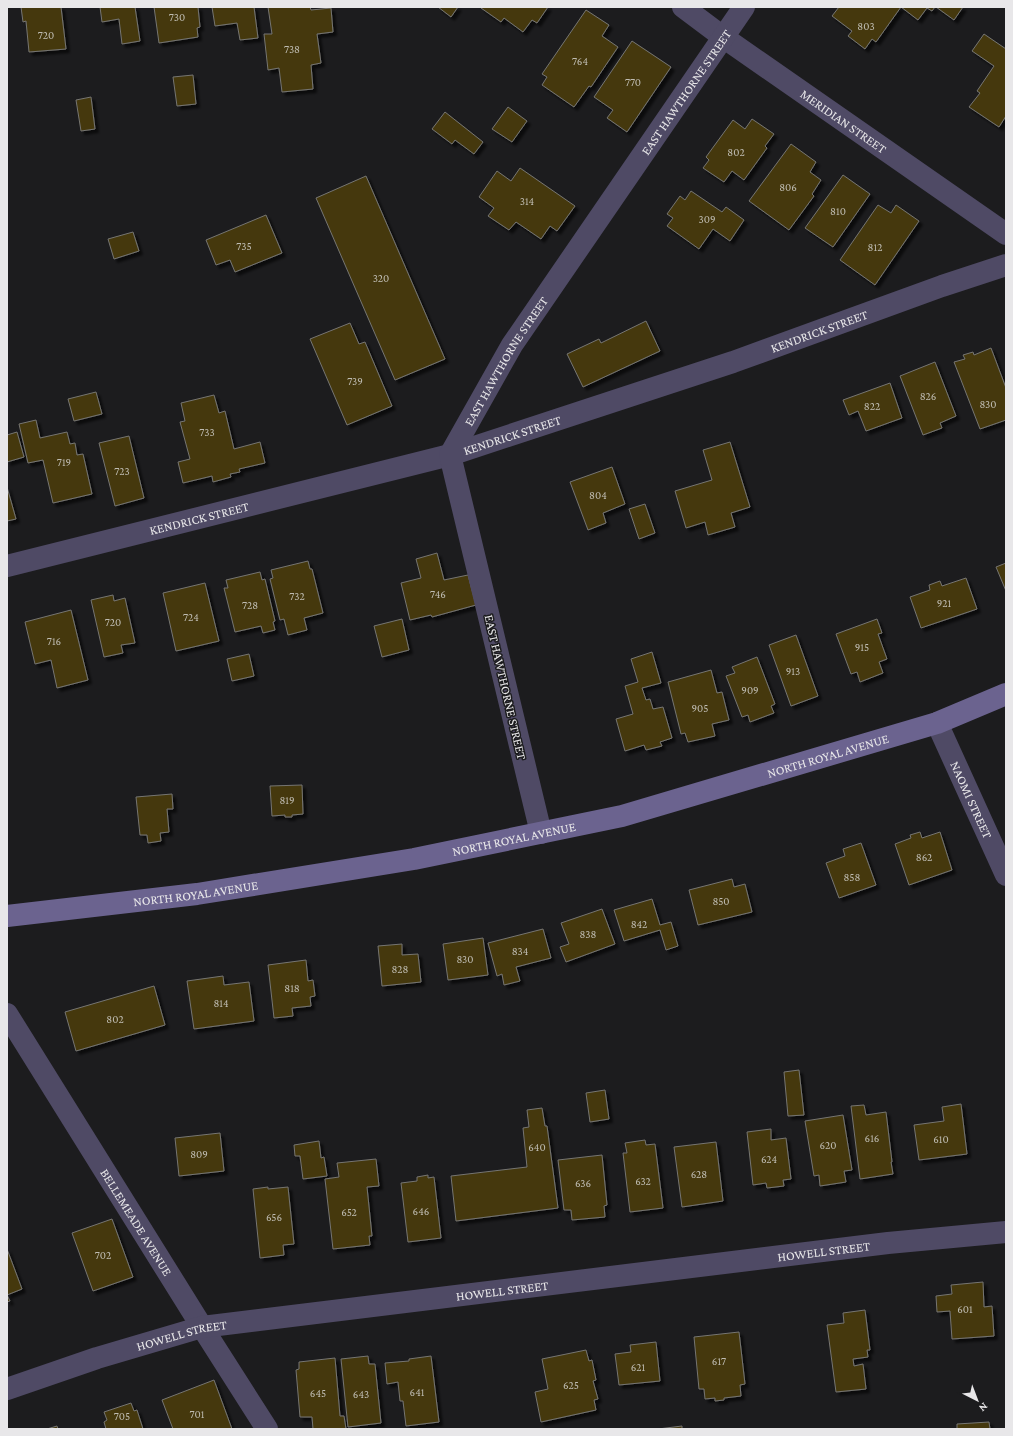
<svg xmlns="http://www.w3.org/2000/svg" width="1013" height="1436" viewBox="0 0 1013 1436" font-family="'Crimson Pro',serif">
  <defs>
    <filter id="shadow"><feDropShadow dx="3.5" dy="3.5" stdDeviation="1" flood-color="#0009"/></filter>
  </defs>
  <rect width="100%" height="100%" fill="#1c1c1e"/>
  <g fill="#44390e" stroke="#767572" filter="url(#shadow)">
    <path d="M21,7H61L66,49L29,52L26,21L23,22Z"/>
    <path d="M100,7H135L140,41L122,44L119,19L102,22Z"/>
    <path d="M154,7H198L200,27L197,28L198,37L159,43Z"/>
    <path d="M212,7H254L258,38L240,40L237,23L215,26Z"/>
    <path d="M268,7H310L311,10L331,8L333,32L317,34L321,63L311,65L313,89L282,92L279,68L268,70L264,34H272Z"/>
    <path d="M438,7H458L451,17Z"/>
    <path d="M482,7H548L537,23L532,20L523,32L504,18L501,22L481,8Z"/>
    <path d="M839,7H935L932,11L927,8L918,20L901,7L876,42L872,39L865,49L848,36L852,31L832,16Z"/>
    <path d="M936,7H963L954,20Z"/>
    <path d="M586,10L609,25L602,36L618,47L591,87L589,86L574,107L542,85L547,77L542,74Z"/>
    <path d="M984,34L1006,49V116L999,127L969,107L980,93L977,91L994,66L972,51Z"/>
    <path d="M632,41L671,67L627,132L607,118L613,110L594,97Z"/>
    <path d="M193,75L196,104L177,106L173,77Z"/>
    <path d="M91,97L95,129L81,131L76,100Z"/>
    <path d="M508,107L527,121L512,142L492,129Z"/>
    <path d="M445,112L483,142L474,154L455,140L452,144L432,129Z"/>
    <path d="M752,119L774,134L765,146L767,148L744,180L732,171L724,182L703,168L709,160L706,157L733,120L745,129Z"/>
    <path d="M791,144L816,162L810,172L821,180L812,194L814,196L789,230L749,201Z"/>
    <path d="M520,168L575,206L557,231L550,226L541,239L516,222L509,230L488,216L494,208L479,197L497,171L511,181Z"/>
    <path d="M843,175L870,194L833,247L805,228Z"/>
    <path d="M366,176L445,359L395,380L316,198Z"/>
    <path d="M691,191L722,212L726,207L744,220L730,241L713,229L699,249L667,226L673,218L667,214L680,196L685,200Z"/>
    <path d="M878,205L891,213L896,205L919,221L875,285L840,260Z"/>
    <path d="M266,215L282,253L235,272L230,260L216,265L206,240Z"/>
    <path d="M133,232L139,251L114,259L108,239Z"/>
    <path d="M646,321L660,351L583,387L567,354L599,339L601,343Z"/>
    <path d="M350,323L359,344L365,342L392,406L347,425L310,339Z"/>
    <path d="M991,348L1006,388V420L980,429L954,362L965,359L963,355L973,352L974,355Z"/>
    <path d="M935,362L956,416L940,423L942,428L923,435L900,376Z"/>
    <path d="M890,383L902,418L866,431L858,411L849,415L843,400Z"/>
    <path d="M96,392L102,414L74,421L68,399Z"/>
    <path d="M214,395L219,413L225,411L234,449L260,442L265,463L239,469L240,472L230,474L231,477L213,482L212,476L183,483L178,462L190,459L180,422L185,421L181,403Z"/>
    <path d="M36,420L40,438L67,432L70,444L75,443L77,455L83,454L92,494L53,503L43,460L28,463L19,424Z"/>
    <path d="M17,432L24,457L7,462V435Z"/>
    <path d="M129,436L144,498L115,506L99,443Z"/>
    <path d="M730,442L750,507L731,513L735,527L708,535L705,522L686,528L675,491L712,480L703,450Z"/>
    <path d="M612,467L625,504L603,513L606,523L588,530L570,482Z"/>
    <path d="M7,487L16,519L7,521Z"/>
    <path d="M645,504L655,533L639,539L629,509Z"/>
    <path d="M437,553L444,580L468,575L476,605L432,617L431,615L410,620L401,583L421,578L416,559Z"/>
    <path d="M308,561L310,569H312L323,613L304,618L307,630L288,635L284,619L280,620L270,579L273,578L271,570Z"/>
    <path d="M1006,563V591L996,567Z"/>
    <path d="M260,572L262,580L265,579L275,621L273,622L275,630L263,633L261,626L235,632L224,588H228L226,580Z"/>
    <path d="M966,578L977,609L921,628L910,597L930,590L929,585L940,581L942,586Z"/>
    <path d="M205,583L219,641L176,651L163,593Z"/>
    <path d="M113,595L114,601L125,598L135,643L121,645L123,653L104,657L91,600Z"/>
    <path d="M71,610L88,680L57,688L51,660L35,664L25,622Z"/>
    <path d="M402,619L409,650L382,657L374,626Z"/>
    <path d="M877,619L882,633L878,634L887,659L879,662L883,673L860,682L857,672L851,674L836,634Z"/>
    <path d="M796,635L818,696L791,706L769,645Z"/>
    <path d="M652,652L661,683L642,688L646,700L650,699L653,709L663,707L672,738L660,742L662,746L646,750L644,745L625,751L616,719L633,714L625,686L638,682L631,659Z"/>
    <path d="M249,654L254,676L232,681L227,659Z"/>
    <path d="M757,657L775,704L771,706L774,713L750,722L748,715L742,717L726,676L735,673L732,667Z"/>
    <path d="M711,670L717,693L722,692L729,720L712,724L715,736L688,742L685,733L681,734L668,682Z"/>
    <path d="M302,785L303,814L292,815V817H285V815L272,816L270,786Z"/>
    <path d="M172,794L173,809H167L169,832L160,833L161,841L148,843L147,835H140L136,797Z"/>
    <path d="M920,832L922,838L940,832L952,870L909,885L895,844L911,838L910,835Z"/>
    <path d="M861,843L876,885L839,898L826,863L845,856L843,849Z"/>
    <path d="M732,879L734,887L745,884L752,912L698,925L689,890Z"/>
    <path d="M652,899L660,925L671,922L678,946L666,950L660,930L624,941L614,910Z"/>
    <path d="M602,909L615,944L566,962L560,947L569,944L561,923Z"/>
    <path d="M543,929L551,958L516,967L520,981L504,985L502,974L497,976L488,943Z"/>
    <path d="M483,938L488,975L448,980L443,944Z"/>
    <path d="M402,944V955L418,954L421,982L382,986L378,946Z"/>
    <path d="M306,960L308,981L313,980L315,996L310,997L311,1006L292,1008L293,1016L274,1018L268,965Z"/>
    <path d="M223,976L224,985L249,982L254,1021L194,1029L187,981Z"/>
    <path d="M154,986L165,1025L76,1051L65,1012Z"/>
    <path d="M799,1070L804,1115L788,1116L784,1072Z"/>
    <path d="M605,1090L609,1119L590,1122L586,1093Z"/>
    <path d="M961,1104L967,1154L919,1160L914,1125L944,1121L942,1107Z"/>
    <path d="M864,1105L866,1115L886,1112L892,1162H891L893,1174L860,1179L851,1106Z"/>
    <path d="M542,1108L545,1126H547L558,1208L456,1221L451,1176L527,1167L523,1128L529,1127L527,1110Z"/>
    <path d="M843,1115L852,1170L844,1171L846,1182L820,1186L819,1175L814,1176L805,1121Z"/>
    <path d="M771,1129V1140L786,1138L791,1179L783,1180L784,1186L767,1188L766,1183L753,1185L747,1132Z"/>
    <path d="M220,1133L224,1171L179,1176L175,1138Z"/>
    <path d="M645,1140L646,1145L655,1144L663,1208L630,1212L623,1153H627L625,1143Z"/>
    <path d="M319,1141L321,1158L324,1157L327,1176L303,1179L300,1156H295L294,1145Z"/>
    <path d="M716,1142L723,1201L682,1207L674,1147Z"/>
    <path d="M602,1155L607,1205L604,1206L605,1217L572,1220L571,1210H564L558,1160Z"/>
    <path d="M376,1159L379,1186L367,1187L372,1236H369L370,1245L333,1249L325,1179L339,1177L337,1163Z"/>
    <path d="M428,1175V1178L434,1177L441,1238L408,1242L401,1183L417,1181V1177Z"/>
    <path d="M268,1187V1189L288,1187L294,1244L283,1245L284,1255L260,1258L253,1189Z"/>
    <path d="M112,1219L133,1277L93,1291L72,1233Z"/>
    <path d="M7,1249L22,1289L7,1295L10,1301L7,1302Z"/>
    <path d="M983,1282L984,1307L992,1306L994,1336L952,1339L950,1311L937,1312L936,1296L952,1294L951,1285Z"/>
    <path d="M865,1310L870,1350H867L868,1357L853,1359L854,1366L863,1364L866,1389L836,1392L827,1325L844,1323L843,1313Z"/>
    <path d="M739,1332L745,1384L740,1385L741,1396L724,1398V1400L715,1401V1398L705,1399L704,1389H699L694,1337Z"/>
    <path d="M656,1342L660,1381L619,1385L615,1354L631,1352L630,1345Z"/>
    <path d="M586,1350L589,1361L592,1360L596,1380L593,1381L598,1399L594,1400L596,1410L541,1422L535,1392L548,1389L542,1359Z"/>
    <path d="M368,1356L369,1364H375L381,1423L348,1427L341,1359Z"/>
    <path d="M431,1356L439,1422L406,1426L403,1401H400L398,1382L387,1384L385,1363L409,1361V1359Z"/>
    <path d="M335,1358L340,1416H344L346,1429H313L312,1417H300L296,1370L299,1369V1362Z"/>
    <path d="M214,1380L232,1429H173L162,1400Z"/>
    <path d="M131,1403L134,1411L137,1410L143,1429H106L104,1422L107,1420L104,1412Z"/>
    <path d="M989,1422L990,1429H957V1424Z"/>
    <path d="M57,1426L58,1429H47Z"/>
    <path d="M682,1426V1429H658Z"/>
  </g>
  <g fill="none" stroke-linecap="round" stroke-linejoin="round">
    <g stroke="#4f4a65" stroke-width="22">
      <path id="s1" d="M683,7L723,37L1006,234"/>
      <path id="s2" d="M7,566L450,455L733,362L942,286L1006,265"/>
      <path id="s3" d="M937,723L1006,875"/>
      <path id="s4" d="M541,833L450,455L512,345L744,7"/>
      <path id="s5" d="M7,1014L202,1327L267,1429"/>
      <path id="s6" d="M7,1389L97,1358L202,1327L888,1243L1006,1232"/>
    </g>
    <path stroke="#6b638f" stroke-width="22" id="s7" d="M7,916L197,894L414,859L622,816L937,723L1006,694"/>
  </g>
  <g text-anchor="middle" stroke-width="3" stroke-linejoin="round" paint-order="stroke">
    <g font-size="11" fill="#bfbcb2">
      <text x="177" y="21">730</text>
      <text x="866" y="30">803</text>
      <text x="46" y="39">720</text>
      <text x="292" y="53">738</text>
      <text x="580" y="65">764</text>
      <text x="633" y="86">770</text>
      <text x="736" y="156">802</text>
      <text x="788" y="191">806</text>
      <text x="527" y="205">314</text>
      <text x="838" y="215">810</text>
      <text x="707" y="223">309</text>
      <text x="244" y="250">735</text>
      <text x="875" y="251">812</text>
      <text x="381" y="282">320</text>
      <text x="355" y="385">739</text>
      <text x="928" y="400">826</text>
      <text x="988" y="408">830</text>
      <text x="872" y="410">822</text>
      <text x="207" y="436">733</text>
      <text x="64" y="466">719</text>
      <text x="122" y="475">723</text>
      <text x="598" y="499">804</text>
      <text x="438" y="598">746</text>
      <text x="297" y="600">732</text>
      <text x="944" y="607">921</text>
      <text x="250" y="609">728</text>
      <text x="191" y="621">724</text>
      <text x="113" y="626">720</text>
      <text x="54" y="645">716</text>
      <text x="862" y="651">915</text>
      <text x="793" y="675">913</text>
      <text x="750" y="694">909</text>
      <text x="700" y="712">905</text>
      <text x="287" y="804">819</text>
      <text x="924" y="861">862</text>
      <text x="852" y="881">858</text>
      <text x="721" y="905">850</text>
      <text x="639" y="928">842</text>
      <text x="588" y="938">838</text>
      <text x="520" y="955">834</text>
      <text x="465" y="963">830</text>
      <text x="400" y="973">828</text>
      <text x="292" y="992">818</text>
      <text x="221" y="1007">814</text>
      <text x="115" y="1023">802</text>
      <text x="872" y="1142">616</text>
      <text x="941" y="1143">610</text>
      <text x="828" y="1149">620</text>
      <text x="537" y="1151">640</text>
      <text x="199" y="1158">809</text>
      <text x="769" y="1163">624</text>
      <text x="699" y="1178">628</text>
      <text x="643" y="1185">632</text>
      <text x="583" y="1187">636</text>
      <text x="421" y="1215">646</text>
      <text x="349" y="1216">652</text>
      <text x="274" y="1221">656</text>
      <text x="103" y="1259">702</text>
      <text x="965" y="1313">601</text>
      <text x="719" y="1365">617</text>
      <text x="638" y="1371">621</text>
      <text x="571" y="1389">625</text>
      <text x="417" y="1396">641</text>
      <text x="318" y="1397">645</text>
      <text x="361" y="1398">643</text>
      <text x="197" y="1418">701</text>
      <text x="122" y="1420">705</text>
    </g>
    <g font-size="13" fill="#e8e7e9" stroke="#1c1c1e">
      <text dy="5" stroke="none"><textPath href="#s4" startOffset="822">EAST HAWTHORNE STREET</textPath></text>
      <text dy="5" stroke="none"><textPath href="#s1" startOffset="197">MERIDIAN STREET</textPath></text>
      <text dy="5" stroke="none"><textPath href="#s2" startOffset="846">KENDRICK STREET</textPath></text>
      <text dy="5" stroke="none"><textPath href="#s4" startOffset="498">EAST HAWTHORNE STREET</textPath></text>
      <text dy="5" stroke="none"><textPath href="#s2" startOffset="522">KENDRICK STREET</textPath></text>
      <text dy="5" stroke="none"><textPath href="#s2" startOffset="198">KENDRICK STREET</textPath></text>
      <text transform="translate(506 687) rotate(77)" y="5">EAST HAWTHORNE STREET</text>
      <text dy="5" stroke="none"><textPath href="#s7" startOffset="838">NORTH ROYAL AVENUE</textPath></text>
      <text dy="5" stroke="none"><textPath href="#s3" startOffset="84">NAOMI STREET</textPath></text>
      <text dy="5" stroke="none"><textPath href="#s7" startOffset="513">NORTH ROYAL AVENUE</textPath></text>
      <text dy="5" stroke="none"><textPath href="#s7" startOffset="190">NORTH ROYAL AVENUE</textPath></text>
      <text dy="5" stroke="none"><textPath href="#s5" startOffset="245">BELLEMEADE AVENUE</textPath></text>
      <text dy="5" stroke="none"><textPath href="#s6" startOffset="831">HOWELL STREET</textPath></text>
      <text dy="5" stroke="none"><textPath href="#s6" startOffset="507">HOWELL STREET</textPath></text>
      <text dy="5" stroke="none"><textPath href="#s6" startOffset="183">HOWELL STREET</textPath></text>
    </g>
  </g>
  <rect width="1013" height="1436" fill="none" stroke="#e8e7e9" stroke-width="16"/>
  <g transform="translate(977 1400) rotate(138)" stroke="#1c1c1e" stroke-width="3" paint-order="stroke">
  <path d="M0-3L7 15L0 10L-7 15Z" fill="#e8e7e9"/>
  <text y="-6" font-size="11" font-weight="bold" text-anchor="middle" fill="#e8e7e9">N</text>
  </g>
</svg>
